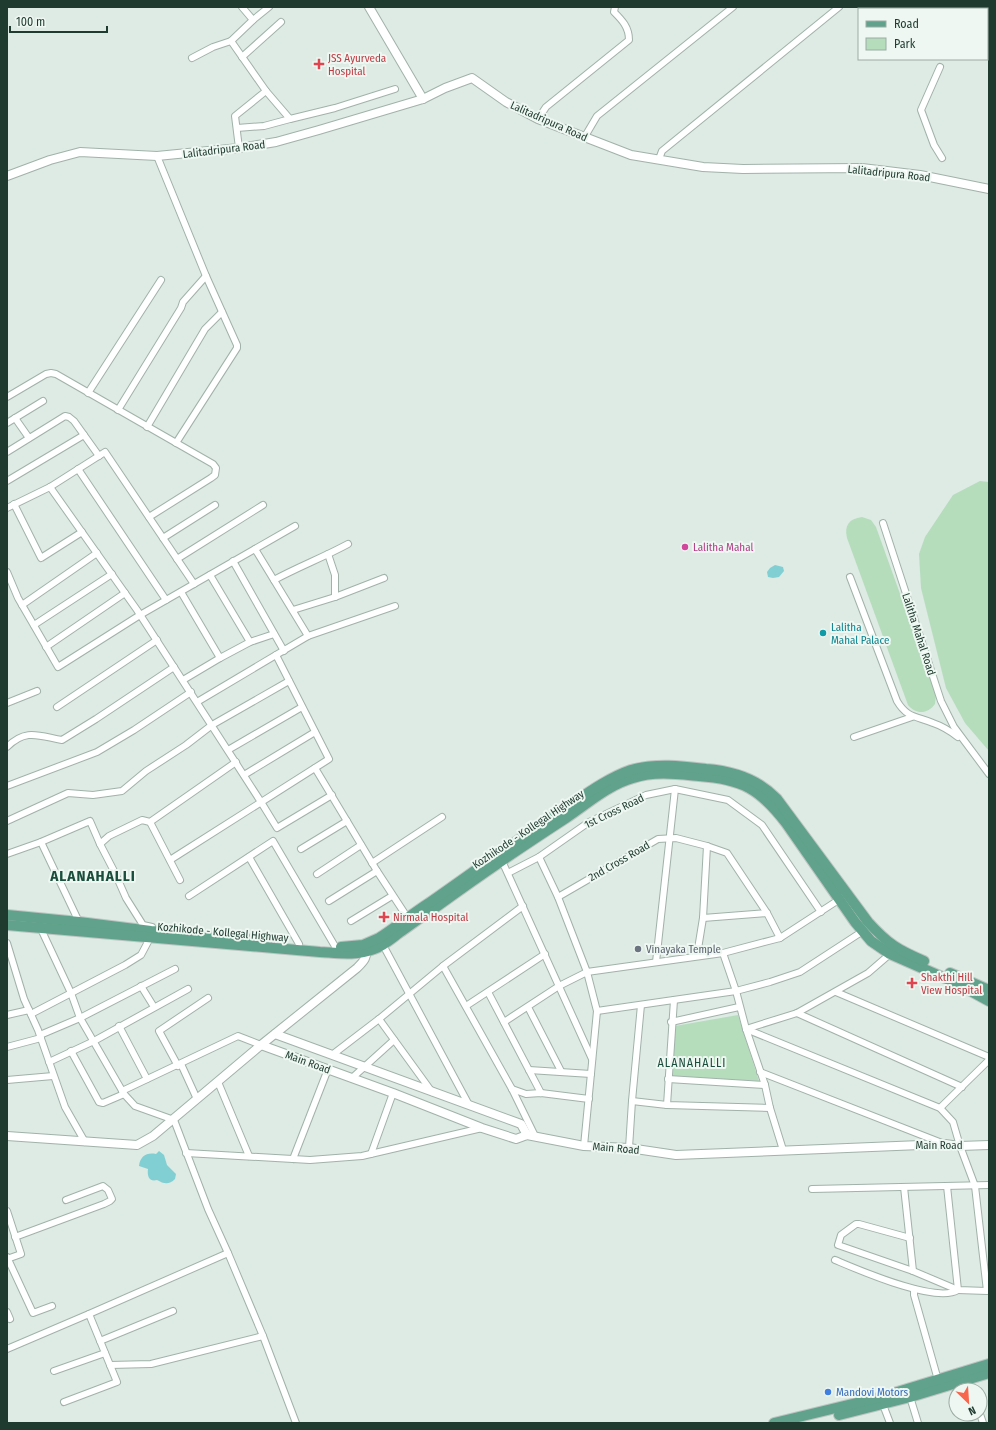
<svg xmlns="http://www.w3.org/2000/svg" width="996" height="1430" viewBox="0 0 996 1430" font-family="'Fira Sans Condensed',sans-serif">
  <rect width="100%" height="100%" fill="#deeae4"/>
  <g fill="#b5ddbc">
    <path d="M980,481L989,482V751L965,723L946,688L921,588L919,554L925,537L953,495Z"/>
    <path d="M862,517L871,520L876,527L936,694L935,704C928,714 916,715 908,705L847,538C844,525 849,519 862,517Z"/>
    <path d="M738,1015L759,1081L673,1076L675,1026Z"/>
  </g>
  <g fill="#82cfd3">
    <path d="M775,565L783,567L784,571L779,577L773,578L768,577L767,572L770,568Z"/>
    <path d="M159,1151L164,1155L167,1165L176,1174L175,1179C169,1185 164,1184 157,1180C149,1182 147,1176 148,1169L139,1166C140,1156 147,1152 156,1154Z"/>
  </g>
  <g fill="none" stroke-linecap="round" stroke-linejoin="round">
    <defs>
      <g id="minor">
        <path d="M253,20L269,7"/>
        <path d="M242,57L281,22"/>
        <path d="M192,58L213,47L231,41"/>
        <path d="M940,67L921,110L934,145L942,158"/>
        <path d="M266,91L290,119L335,108L395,89"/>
        <path d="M538,119L546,107L629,40C629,27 622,20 614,12L615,7"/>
        <path d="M237,128L264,126L290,119"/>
        <path d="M584,138L597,116L733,7"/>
        <path d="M239,148L235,116L266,91L231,41L253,20L242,7"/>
        <path d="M157,156L206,276L237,345V348L176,443"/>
        <path d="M659,159L662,151L839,7"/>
        <path d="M88,393L161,280"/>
        <path d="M7,397L46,374L51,373L56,374L213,464L216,468L215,475L211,478L149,517"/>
        <path d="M118,410L181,308L183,302L206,276"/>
        <path d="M15,418L29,438"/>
        <path d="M7,423L43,401"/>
        <path d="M147,427L205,329L222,312"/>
        <path d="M7,452L65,416L69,417L74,421L99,456"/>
        <path d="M78,469L166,600"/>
        <path d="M7,481L84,435"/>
        <path d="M50,487L137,610L261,802L277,828L332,795"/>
        <path d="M14,504L41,558L82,532"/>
        <path d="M7,508L50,487L105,452L194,584"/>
        <path d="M883,523L941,701L954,727L989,774"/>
        <path d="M163,538L215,505"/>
        <path d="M255,549L308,636"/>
        <path d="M328,554L335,575V597"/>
        <path d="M177,559L263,505"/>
        <path d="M233,561L284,651"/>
        <path d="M7,572L18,598L58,667L140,615L295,526"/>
        <path d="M210,575L250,642"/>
        <path d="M850,577L897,701C907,718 916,716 933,723C942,726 950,731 958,737"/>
        <path d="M274,580C298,567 324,557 348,544"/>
        <path d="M181,592L220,658"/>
        <path d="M22,605L97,553"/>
        <path d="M293,610L335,597L384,578"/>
        <path d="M34,625L112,574"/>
        <path d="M46,647L125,593"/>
        <path d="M183,680L220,658L250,642L274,634"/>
        <path d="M197,702L308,636L395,606"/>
        <path d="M7,703L37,691"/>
        <path d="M57,707L157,640"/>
        <path d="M854,737L912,717"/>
        <path d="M7,747C26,728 39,736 62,740L96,719L174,667"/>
        <path d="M228,750L302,707"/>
        <path d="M315,768L377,871L409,920"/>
        <path d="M244,775L315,732"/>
        <path d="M7,786L97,752L134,730L191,692"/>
        <path d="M7,821L68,793L93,795L122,791L146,771L186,745L212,725L289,681"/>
        <path d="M150,822L180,880"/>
        <path d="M41,842L79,922"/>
        <path d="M100,844L109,836L142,820L150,822L236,762"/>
        <path d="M301,849L347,821"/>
        <path d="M7,854L41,842L90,821L100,844L115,873L126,898L143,925L152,927"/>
        <path d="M249,857L299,944"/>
        <path d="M539,857L558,897L587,972L597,1011L584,1146"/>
        <path d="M170,860L329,759L276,655"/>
        <path d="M502,861L592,1059"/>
        <path d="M372,863L442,817"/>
        <path d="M508,873L539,857L589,822L646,795L675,789L728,800L762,825L821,912"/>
        <path d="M317,874L361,845"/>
        <path d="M189,896L273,841L336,948L338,954"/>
        <path d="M558,897L658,839L676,838L707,846L727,853L767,913L780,938"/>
        <path d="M329,901L377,871"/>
        <path d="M703,918L767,913"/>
        <path d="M351,921L392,896"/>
        <path d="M41,929L71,993L80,1018L124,1094L135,1106L174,1120L208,1209L228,1253L263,1336L296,1423"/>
        <path d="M7,943L24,999L38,1030L65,1107L85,1142"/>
        <path d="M383,945L469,1105"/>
        <path d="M723,953L736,991L746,1029L765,1085L770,1108L783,1150"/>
        <path d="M697,955L703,918L707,846"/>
        <path d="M656,962L675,789"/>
        <path d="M443,966L512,1089L535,1136"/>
        <path d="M141,986L154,1007"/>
        <path d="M488,992L541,1093"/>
        <path d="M836,992L989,1057"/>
        <path d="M466,1006L545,954"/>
        <path d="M528,1007L561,1071"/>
        <path d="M597,1011L736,991L770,982L800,972L863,931"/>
        <path d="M797,1013L962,1087"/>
        <path d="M31,1014L125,965L141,955L150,938"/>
        <path d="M7,1015L29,1010"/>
        <path d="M379,1019L432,1092"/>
        <path d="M504,1022L559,986L587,972L723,953L780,938L840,899"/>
        <path d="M671,1022L739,1007"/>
        <path d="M119,1026L147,1079"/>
        <path d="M746,1029L940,1108L953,1122L960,1146L975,1186L987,1291L958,1290L913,1271L838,1245L841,1235L856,1224H859L910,1238"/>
        <path d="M746,1029L797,1013L868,973L890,954"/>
        <path d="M40,1035L80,1018L175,969"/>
        <path d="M7,1047L41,1038"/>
        <path d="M71,1051L99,1102L103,1103L124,1094"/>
        <path d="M332,1055L379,1019L443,966L523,906"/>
        <path d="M49,1062L94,1041L188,989"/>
        <path d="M181,1064L197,1099"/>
        <path d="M178,1066L159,1031L208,998"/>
        <path d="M529,1070L591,1074"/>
        <path d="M760,1072L942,1143"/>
        <path d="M352,1078L394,1040"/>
        <path d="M668,1079L765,1085"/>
        <path d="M7,1080L53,1076"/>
        <path d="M218,1082L249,1156"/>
        <path d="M512,1089L526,1094L541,1093L589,1099"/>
        <path d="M122,1091L238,1036L261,1045"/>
        <path d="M632,1101L667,1105L770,1108"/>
        <path d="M667,1105L674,1000"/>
        <path d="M940,1108L989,1060"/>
        <path d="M629,1148L632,1101L641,1005"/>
        <path d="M186,1153L310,1160L362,1156L482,1128"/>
        <path d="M371,1154L393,1093"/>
        <path d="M293,1159L328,1069"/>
        <path d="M904,1187L913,1271"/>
        <path d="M812,1189L989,1185"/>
        <path d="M7,1211L21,1254L7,1259"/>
        <path d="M15,1237L104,1204L110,1201L112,1199L108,1190L103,1186L66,1200"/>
        <path d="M7,1257L33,1313L52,1306"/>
        <path d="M835,1260C859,1270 936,1304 958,1290L947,1186"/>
        <path d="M914,1289V1295L938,1380"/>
        <path d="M7,1312L10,1319"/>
        <path d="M100,1341L173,1311"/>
        <path d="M7,1349L89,1314L228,1253"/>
        <path d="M110,1365L151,1364L263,1336"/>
        <path d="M54,1371L105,1353"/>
        <path d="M967,1379L971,1390"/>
        <path d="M910,1397L918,1423"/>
        <path d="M64,1402L117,1382L89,1314"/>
        <path d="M882,1402L890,1423"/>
        <path d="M980,1414L983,1423"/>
      </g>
      <g id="tertiary">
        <path d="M369,7L423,99"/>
        <path d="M7,176L50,160L80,152L157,156L239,148L276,142L319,130L423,99L445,88L472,78L506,102L538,119L631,155L703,167L743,169L862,168L920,175L989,189"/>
        <path d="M275,1034L521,1124L527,1135"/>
        <path d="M261,1045L393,1093L482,1128L516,1139L527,1135L584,1146L629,1148L676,1155L945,1144L960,1146L989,1145"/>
        <path d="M7,1136L137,1145L153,1136L261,1045L357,968C364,961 368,957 366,947"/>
      </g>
      <g id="primary">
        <path d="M7,915L79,922L151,931L258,940"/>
        <path d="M7,925L320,952C338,953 356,956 374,949C383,946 391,939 399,933C412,924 425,914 439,905C480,875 523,846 566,818C587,804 608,785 633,778C655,771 677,774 699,776C742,779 760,789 786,823L855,922L871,941L890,954L956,983L989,1001"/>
        <path d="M341,947L363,945L379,938C396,927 412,914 429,903C472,873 514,842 558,813C581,798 605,779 631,770C656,763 681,766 706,769C733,771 758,779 777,799L868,922C888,944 898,950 924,961"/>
        <path d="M950,973L989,990"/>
        <path d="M839,1415L910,1397L989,1373"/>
        <path d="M774,1423L881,1397L989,1364"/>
      </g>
    </defs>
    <use href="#minor" stroke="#a1b2aa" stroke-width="8"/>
    <use href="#tertiary" stroke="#a1b2aa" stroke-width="10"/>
    <use href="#primary" stroke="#bcc4c1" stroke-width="12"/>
    <use href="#minor" stroke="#fff" stroke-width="6"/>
    <use href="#tertiary" stroke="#fff" stroke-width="8"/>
    <use href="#primary" stroke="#60a28b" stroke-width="10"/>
  </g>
  <g fill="#e0444e" stroke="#eef7f2" stroke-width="1.5">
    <path d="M317 58h4v4h4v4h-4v4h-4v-4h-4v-4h4z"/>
    <path d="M382 911h4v4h4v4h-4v4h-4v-4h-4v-4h4z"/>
    <path d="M910 977h4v4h4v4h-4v4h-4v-4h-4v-4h4z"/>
  </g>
  <circle fill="#d1479c" stroke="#eef7f2" stroke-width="1.5" cx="685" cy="547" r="4"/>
  <circle fill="#0f9aa8" stroke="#eef7f2" stroke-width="1.5" cx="823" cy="633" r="4"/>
  <circle fill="#6b7280" stroke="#eef7f2" stroke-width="1.5" cx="638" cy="949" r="4"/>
  <circle fill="#3f7fe0" stroke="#eef7f2" stroke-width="1.5" cx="828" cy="1392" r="4"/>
  <g text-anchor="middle" stroke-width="4" stroke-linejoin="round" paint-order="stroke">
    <g font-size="11" fill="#be3a42" stroke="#eef7f2" text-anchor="start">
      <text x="328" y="62">JSS Ayurveda<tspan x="328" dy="13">Hospital</tspan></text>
      <text x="393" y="921">Nirmala Hospital</text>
      <text x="921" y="981">Shakthi Hill<tspan x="921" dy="13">View Hospital</tspan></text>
    </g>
    <g font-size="11" fill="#1f3b30" stroke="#eef7f2">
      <text transform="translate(549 121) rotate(24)" y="4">Lalitadripura Road</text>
      <text transform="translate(224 149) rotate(-7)" y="4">Lalitadripura Road</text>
      <text transform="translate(889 173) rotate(6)" y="4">Lalitadripura Road</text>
      <text transform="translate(919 634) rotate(72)" y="4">Lalitha Mahal Road</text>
      <text transform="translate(614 811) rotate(-26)" y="4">1st Cross Road</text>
      <text transform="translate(528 829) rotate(-34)" y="4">Kozhikode - Kollegal Highway</text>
      <text transform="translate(619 861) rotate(-30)" y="4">2nd Cross Road</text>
      <text transform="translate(223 932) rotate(5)" y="4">Kozhikode - Kollegal Highway</text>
      <text transform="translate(308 1062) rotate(20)" y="4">Main Road</text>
      <text x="939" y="1149">Main Road</text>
      <text transform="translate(616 1148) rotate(5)" y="4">Main Road</text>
    </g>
    <g font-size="11" fill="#b23c85" stroke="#eef7f2" text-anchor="start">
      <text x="693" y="551">Lalitha Mahal</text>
    </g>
    <g font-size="11" fill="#0d838f" stroke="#eef7f2" text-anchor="start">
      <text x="831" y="631">Lalitha<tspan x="831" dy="13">Mahal Palace</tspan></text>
    </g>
    <g font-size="11" fill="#5b616d" stroke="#eef7f2" text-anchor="start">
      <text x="646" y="953">Vinayaka Temple</text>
    </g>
    <g font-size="11" fill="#366cbe" stroke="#eef7f2" text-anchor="start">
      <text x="836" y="1396">Mandovi Motors</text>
    </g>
    <g font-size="12" letter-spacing="1" fill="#1a4d3c" stroke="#eef7f2">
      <text x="692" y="1067">ALANAHALLI</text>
    </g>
    <g font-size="15" font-weight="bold" letter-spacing="1" fill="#1a4d3c" stroke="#eef7f2">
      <text x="93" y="881">ALANAHALLI</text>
    </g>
  </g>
  <rect width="996" height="1430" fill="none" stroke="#1f3b30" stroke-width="16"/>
  <rect x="858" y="8" width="130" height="52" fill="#eef7f2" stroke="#9baca4"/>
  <rect x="866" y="21" width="20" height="6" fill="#60a28b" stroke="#9baca4"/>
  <text x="894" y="28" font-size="12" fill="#1f3b30">Road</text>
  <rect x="866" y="38" width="20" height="12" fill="#b5ddbc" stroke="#9baca4"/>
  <text x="894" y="48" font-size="12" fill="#1f3b30">Park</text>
  <g transform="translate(968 1402) rotate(155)"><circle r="19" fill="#eef7f2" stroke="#9baca4"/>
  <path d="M0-3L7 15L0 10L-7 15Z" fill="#f9664e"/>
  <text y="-6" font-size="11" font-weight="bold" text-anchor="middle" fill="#1f3b30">N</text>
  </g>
  <path d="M10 26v6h97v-6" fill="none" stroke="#1f3b30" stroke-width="2"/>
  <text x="16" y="26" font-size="12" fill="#1f3b30" stroke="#eef7f2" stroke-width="3" paint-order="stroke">100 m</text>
</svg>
